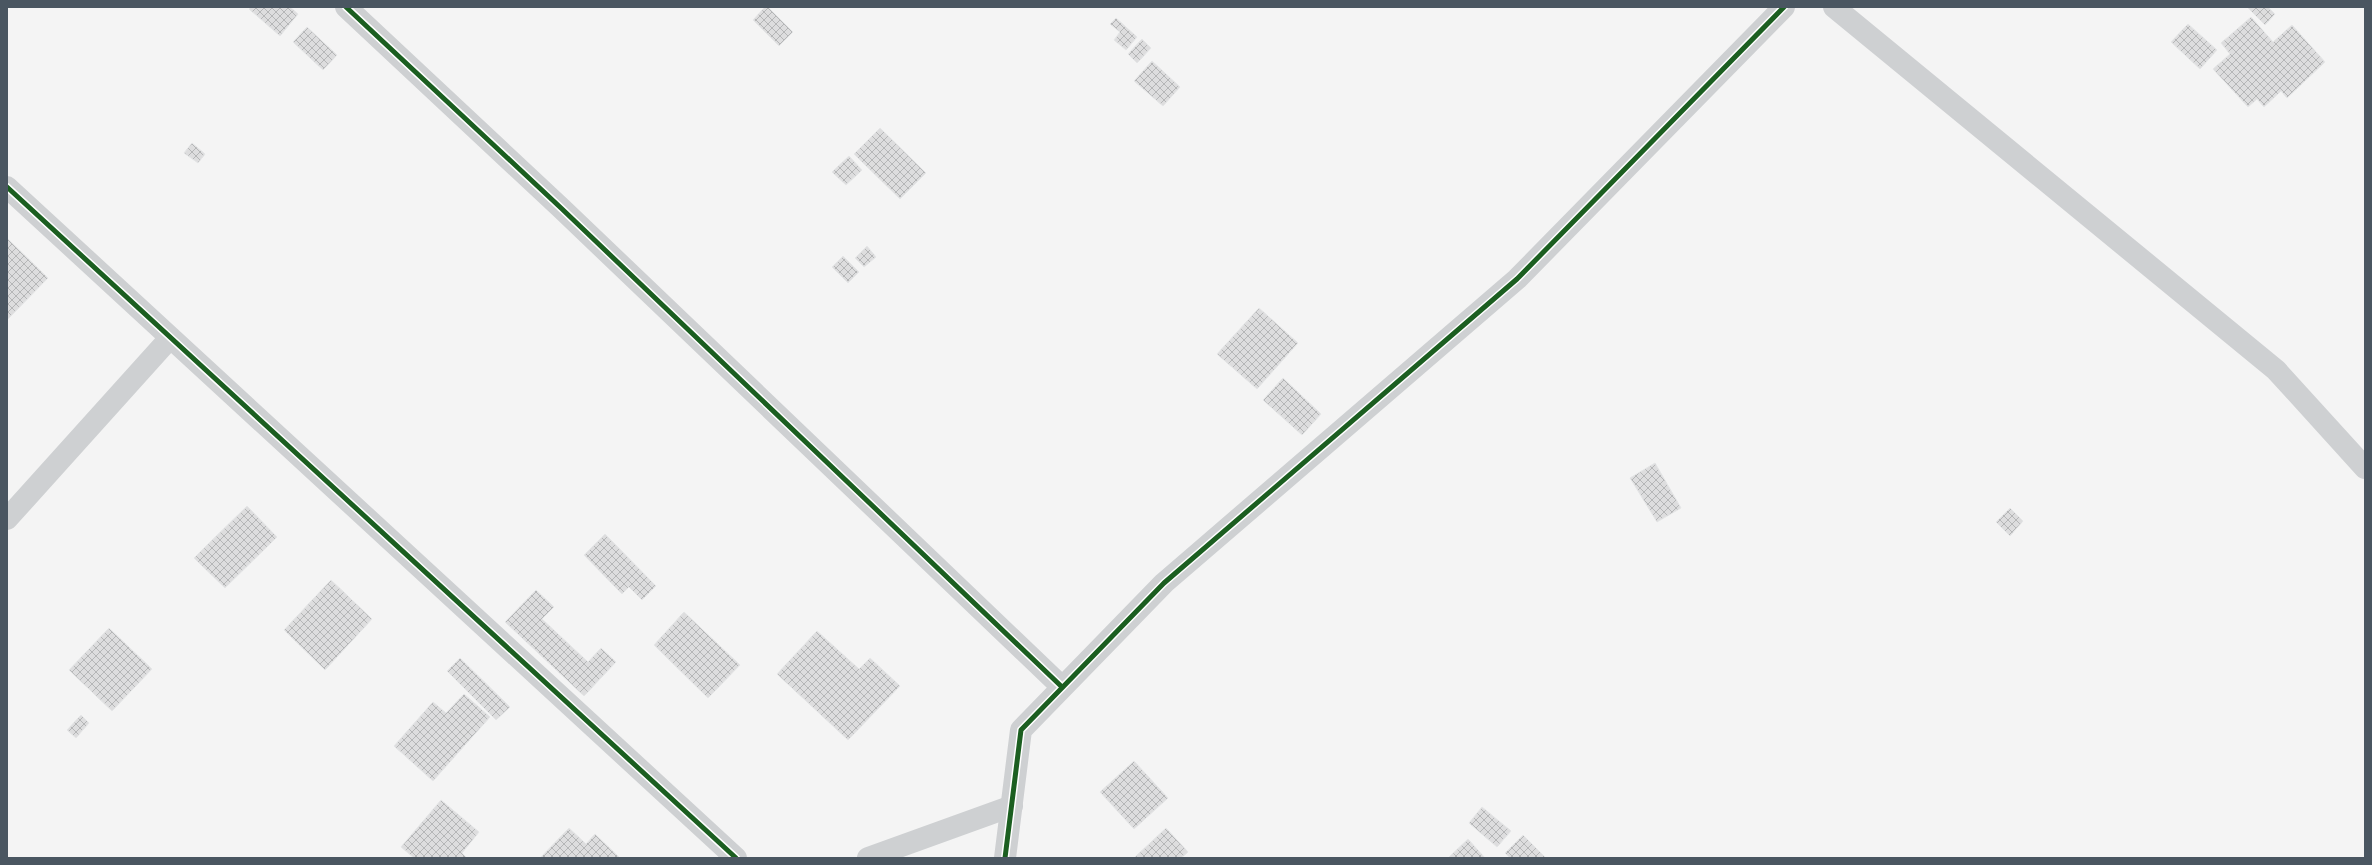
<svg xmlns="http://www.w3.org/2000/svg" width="2372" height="865" viewBox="0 0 2372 865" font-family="'Nunito Sans',sans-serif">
  <defs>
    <pattern id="building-cross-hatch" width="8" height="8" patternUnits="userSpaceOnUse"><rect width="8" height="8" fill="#ddddde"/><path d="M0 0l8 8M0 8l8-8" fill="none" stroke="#b5b6b7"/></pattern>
  </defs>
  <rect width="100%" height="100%" fill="#f4f4f4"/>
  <g fill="url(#building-cross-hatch)" stroke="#e5e6e7">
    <path d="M251,7H290L298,14L280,36L249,9Z"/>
    <path d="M765,7H768L793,32L779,46L753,20Z"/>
    <path d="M2247,7H2268L2275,14L2265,25Z"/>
    <path d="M2251,17L2273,42L2292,25L2325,62L2287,98L2281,91L2264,107L2257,99L2248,107L2213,69L2230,54L2221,43Z"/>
    <path d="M1116,18L1137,37L1126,50L1114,40L1120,32L1110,24Z"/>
    <path d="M2188,24L2217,50L2200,69L2171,42Z"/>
    <path d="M307,27L337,55L323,70L293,42Z"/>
    <path d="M1142,39L1151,48L1137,63L1128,54Z"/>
    <path d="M1152,61L1180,87L1163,106L1134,81Z"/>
    <path d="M880,128L926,173L900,199L854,154Z"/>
    <path d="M192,143L205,154L198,163L184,153Z"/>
    <path d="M849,156L862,170L846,185L832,172Z"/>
    <path d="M7,238L48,278L7,320Z"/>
    <path d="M867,246L876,257L864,267L855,258Z"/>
    <path d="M843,256L859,272L848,283L832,267Z"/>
    <path d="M1259,308L1298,343L1257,389L1217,354Z"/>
    <path d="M1283,378L1321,414L1302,435L1263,400Z"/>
    <path d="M1655,463L1681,508L1657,522L1630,478Z"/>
    <path d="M247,506L277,537L225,588L194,558Z"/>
    <path d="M2010,508L2023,521L2010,536L1996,522Z"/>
    <path d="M605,534L656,586L642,600L629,587L622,594L584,555Z"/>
    <path d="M331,580L372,619L325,670L284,630Z"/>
    <path d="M536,590L554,607L542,619L588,662L601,648L616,662L584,696L505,622Z"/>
    <path d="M684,612L740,665L708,698L654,645Z"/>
    <path d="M109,628L152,669L112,711L69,670Z"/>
    <path d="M817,631L859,669L870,658L900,686L848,740L777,674Z"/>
    <path d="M460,658L510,707L496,720L447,671Z"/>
    <path d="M464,694L490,717L433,781L394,746L433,702L446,713Z"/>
    <path d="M81,715L89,723L76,738L67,730Z"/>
    <path d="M1134,761L1168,798L1134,829L1100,792Z"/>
    <path d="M441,800L479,832L462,853L467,858H414L401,847Z"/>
    <path d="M1482,807L1511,831L1497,847L1469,823Z"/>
    <path d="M569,828L586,844L595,834L620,858H540Z"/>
    <path d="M1166,828L1188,852L1181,858H1134Z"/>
    <path d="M1523,835L1546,858H1510L1505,853Z"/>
    <path d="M1468,839L1485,858H1448Z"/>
  </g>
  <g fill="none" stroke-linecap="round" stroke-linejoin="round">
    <g stroke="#ced0d2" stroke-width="22">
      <path d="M346,7L561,208L1062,687"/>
      <path d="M1834,7L2276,370L2365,468"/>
      <path d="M7,187L736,858"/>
      <path d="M7,519L170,338"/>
      <path d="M868,858L1012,806"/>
      <path d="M1005,858L1021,730L1164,583L1517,279L1784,7"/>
    </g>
    <defs>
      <g id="cycleway">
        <path d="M346,7L561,208L1062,687"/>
        <path d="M7,187L736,858"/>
        <path d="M1005,858L1021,730L1164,583L1517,279L1784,7"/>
      </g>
    </defs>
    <use href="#cycleway" stroke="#fff" stroke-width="8"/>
    <use href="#cycleway" stroke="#1b5e20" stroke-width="5"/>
  </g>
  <rect width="2372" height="865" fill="none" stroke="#4a5661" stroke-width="16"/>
</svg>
